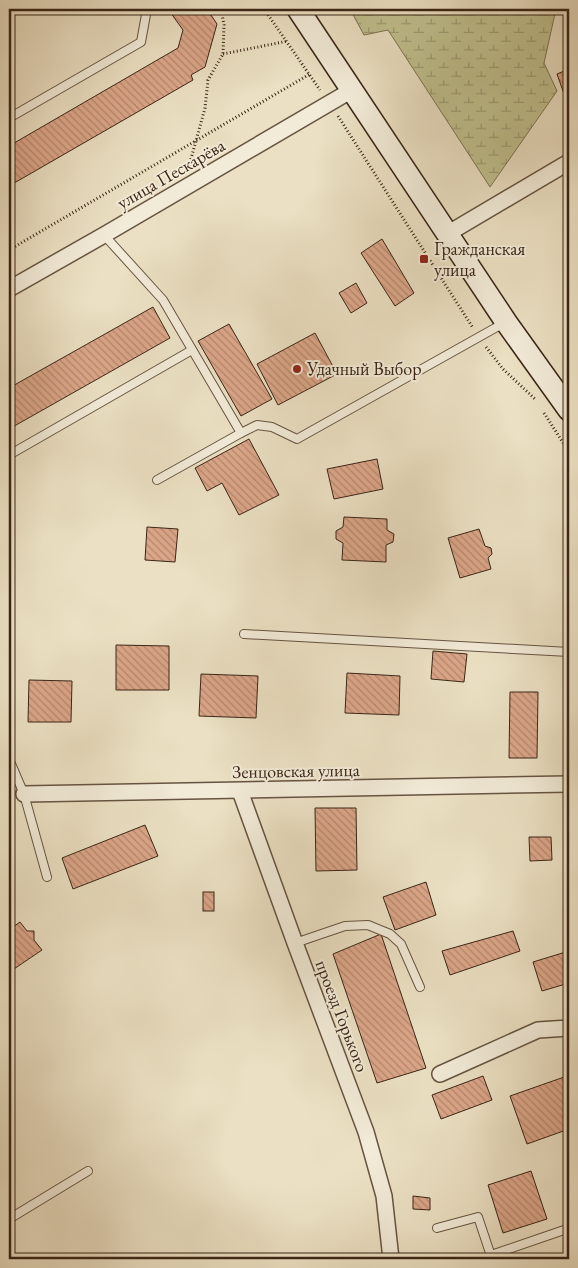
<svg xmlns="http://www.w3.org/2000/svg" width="578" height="1268" viewBox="0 0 578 1268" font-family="'EB Garamond',serif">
  <defs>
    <pattern id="wetland-marsh" width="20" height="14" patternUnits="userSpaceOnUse" patternTransform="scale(1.25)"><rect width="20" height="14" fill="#c0c08e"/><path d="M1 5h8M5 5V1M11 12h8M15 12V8" fill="none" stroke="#9d9c73"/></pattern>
    <pattern id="building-back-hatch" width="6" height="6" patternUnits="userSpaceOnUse" patternTransform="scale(1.25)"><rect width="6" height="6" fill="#dca689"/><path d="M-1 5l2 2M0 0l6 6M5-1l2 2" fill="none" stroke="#b3876f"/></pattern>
  </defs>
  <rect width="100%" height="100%" fill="#ebe0c3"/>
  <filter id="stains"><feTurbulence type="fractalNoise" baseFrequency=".004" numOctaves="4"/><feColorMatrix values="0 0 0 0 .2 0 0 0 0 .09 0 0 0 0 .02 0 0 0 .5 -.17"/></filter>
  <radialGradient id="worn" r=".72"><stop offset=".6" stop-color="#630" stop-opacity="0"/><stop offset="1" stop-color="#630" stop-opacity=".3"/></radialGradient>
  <path fill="url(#wetland-marsh)" stroke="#7d7252" d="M350,9H556L544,63L557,91L490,187L388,30L364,35Z"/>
  <g fill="url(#building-back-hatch)" stroke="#3a2516">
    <path d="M168,9L212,10L209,12L217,24L205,67L191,75L193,80L9,186V146L178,48L183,30Z"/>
    <path d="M569,69V108L557,74Z"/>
    <path d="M382,239L414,293L395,306L361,253Z"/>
    <path d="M356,283L367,303L351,313L339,293Z"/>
    <path d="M153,307L170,338L9,429V388Z"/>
    <path d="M229,324L272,399L241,416L198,341Z"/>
    <path d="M315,333L337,374L278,405L257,364Z"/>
    <path d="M249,439L279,495L239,515L222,483L207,491L195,468Z"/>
    <path d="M377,459L383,489L334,499L327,469Z"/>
    <path d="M344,517L387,519V530L394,534L393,542L386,545V562L342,560L343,543L336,539V531L343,527Z"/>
    <path d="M147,527L178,529L175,562L145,560Z"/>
    <path d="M479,529L485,546L491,548L492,554L488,558L491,569L460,578L448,538Z"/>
    <path d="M116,645L169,646V690H116Z"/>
    <path d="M433,651L467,654L464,682L431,679Z"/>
    <path d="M347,673L400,676L399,715L345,713Z"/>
    <path d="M201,674L258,676L256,718L199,716Z"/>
    <path d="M29,680L72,681L71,722H28Z"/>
    <path d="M510,692H538L537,758H509Z"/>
    <path d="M315,808H356L357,870L316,871Z"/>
    <path d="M145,825L158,856L73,889L62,858Z"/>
    <path d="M529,837H551L552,860L530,861Z"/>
    <path d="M426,882L436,915L395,930L383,897Z"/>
    <rect x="203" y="892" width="11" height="19"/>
    <path d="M20,922L27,931H34V940L42,950L11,971L9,969V930Z"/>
    <path d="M513,931L520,951L450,975L442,951Z"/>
    <path d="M381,934L426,1068L377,1083L333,954Z"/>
    <path d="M569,951V983L542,991L533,962Z"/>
    <path d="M483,1076L492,1100L441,1119L432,1095Z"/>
    <path d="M567,1076L569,1082V1129L527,1144L510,1096Z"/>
    <path d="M531,1171L547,1219L503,1233L488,1185Z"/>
    <path d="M413,1196L430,1198V1210L413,1209Z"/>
    <path d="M475,1255L476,1259H452Z"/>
  </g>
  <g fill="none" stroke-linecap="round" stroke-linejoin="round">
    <defs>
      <g id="lane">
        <path d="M9,118L141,42L147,9"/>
        <path d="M104,235L163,300L241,433L157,480"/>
        <path d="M241,433L257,425L272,427L297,439L504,323"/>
        <path d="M9,455L192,350"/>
        <path d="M244,634L569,652"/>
        <path d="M9,759L24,794L47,877"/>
        <path d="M295,943L345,926L368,925L390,934L401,944L420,987"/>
        <path d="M9,1219L88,1171"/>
        <path d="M437,1228L478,1217L492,1259"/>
        <path d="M491,1255L567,1229"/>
      </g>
      <g id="street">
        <path d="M447,234L569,162"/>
        <path d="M9,289L104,235L352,90"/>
        <path d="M240,791L295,943L366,1132L384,1196L391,1259"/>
        <path d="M24,794L569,784"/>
        <path d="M440,1074L538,1030L569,1028"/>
      </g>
      <path id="secondary" d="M298,9L506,322L569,410"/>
    </defs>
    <use href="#lane" stroke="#665441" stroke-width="10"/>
    <use href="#street" stroke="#665441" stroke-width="18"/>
    <use href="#secondary" stroke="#3a2516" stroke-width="24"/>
    <g stroke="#3a2516" stroke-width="3" stroke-dasharray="1 2.5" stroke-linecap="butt">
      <path d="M264,9L320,90"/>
      <path d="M223,54L288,41"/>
      <path d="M338,116L473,328"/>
      <path d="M189,166L205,108L208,80L223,54L224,25L221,9"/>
      <path d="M9,250L310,74"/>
      <path d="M486,347L503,369L535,399"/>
      <path d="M544,413L569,452"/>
    </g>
    <use href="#lane" stroke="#f2ebd8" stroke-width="8"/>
    <use href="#street" stroke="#f2ebd8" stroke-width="15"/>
    <use href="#secondary" stroke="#f2ebd8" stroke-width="21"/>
  </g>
  <g fill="#8f2418" stroke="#f2ebd8" stroke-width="2">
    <rect x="419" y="254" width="10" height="10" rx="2.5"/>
    <circle cx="297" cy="369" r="5"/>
  </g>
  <g text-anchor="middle" stroke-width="4" stroke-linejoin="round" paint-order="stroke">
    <g font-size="18" fill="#3a2516" stroke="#f2ebd8">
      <text transform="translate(171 174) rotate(-30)" y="6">улица Пескарёва</text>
      <text transform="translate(296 771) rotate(-1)" y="6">Зенцовская улица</text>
      <text transform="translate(342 1016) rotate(69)" y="6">проезд Горького</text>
    </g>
    <g font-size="18" fill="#3a2516" stroke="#f2ebd8" text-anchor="start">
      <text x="434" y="255">Гражданская<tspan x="434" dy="21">улица</tspan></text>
      <text x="307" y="375">Удачный Выбор</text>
    </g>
  </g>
  <rect width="578" height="1268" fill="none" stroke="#ebe0c3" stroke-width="30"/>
  <rect x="10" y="10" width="558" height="1248" fill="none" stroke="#3a2516" stroke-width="2.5"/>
  <rect x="15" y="15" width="548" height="1238" fill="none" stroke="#3a2516"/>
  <rect width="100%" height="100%" filter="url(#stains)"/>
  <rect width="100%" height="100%" fill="url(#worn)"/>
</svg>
